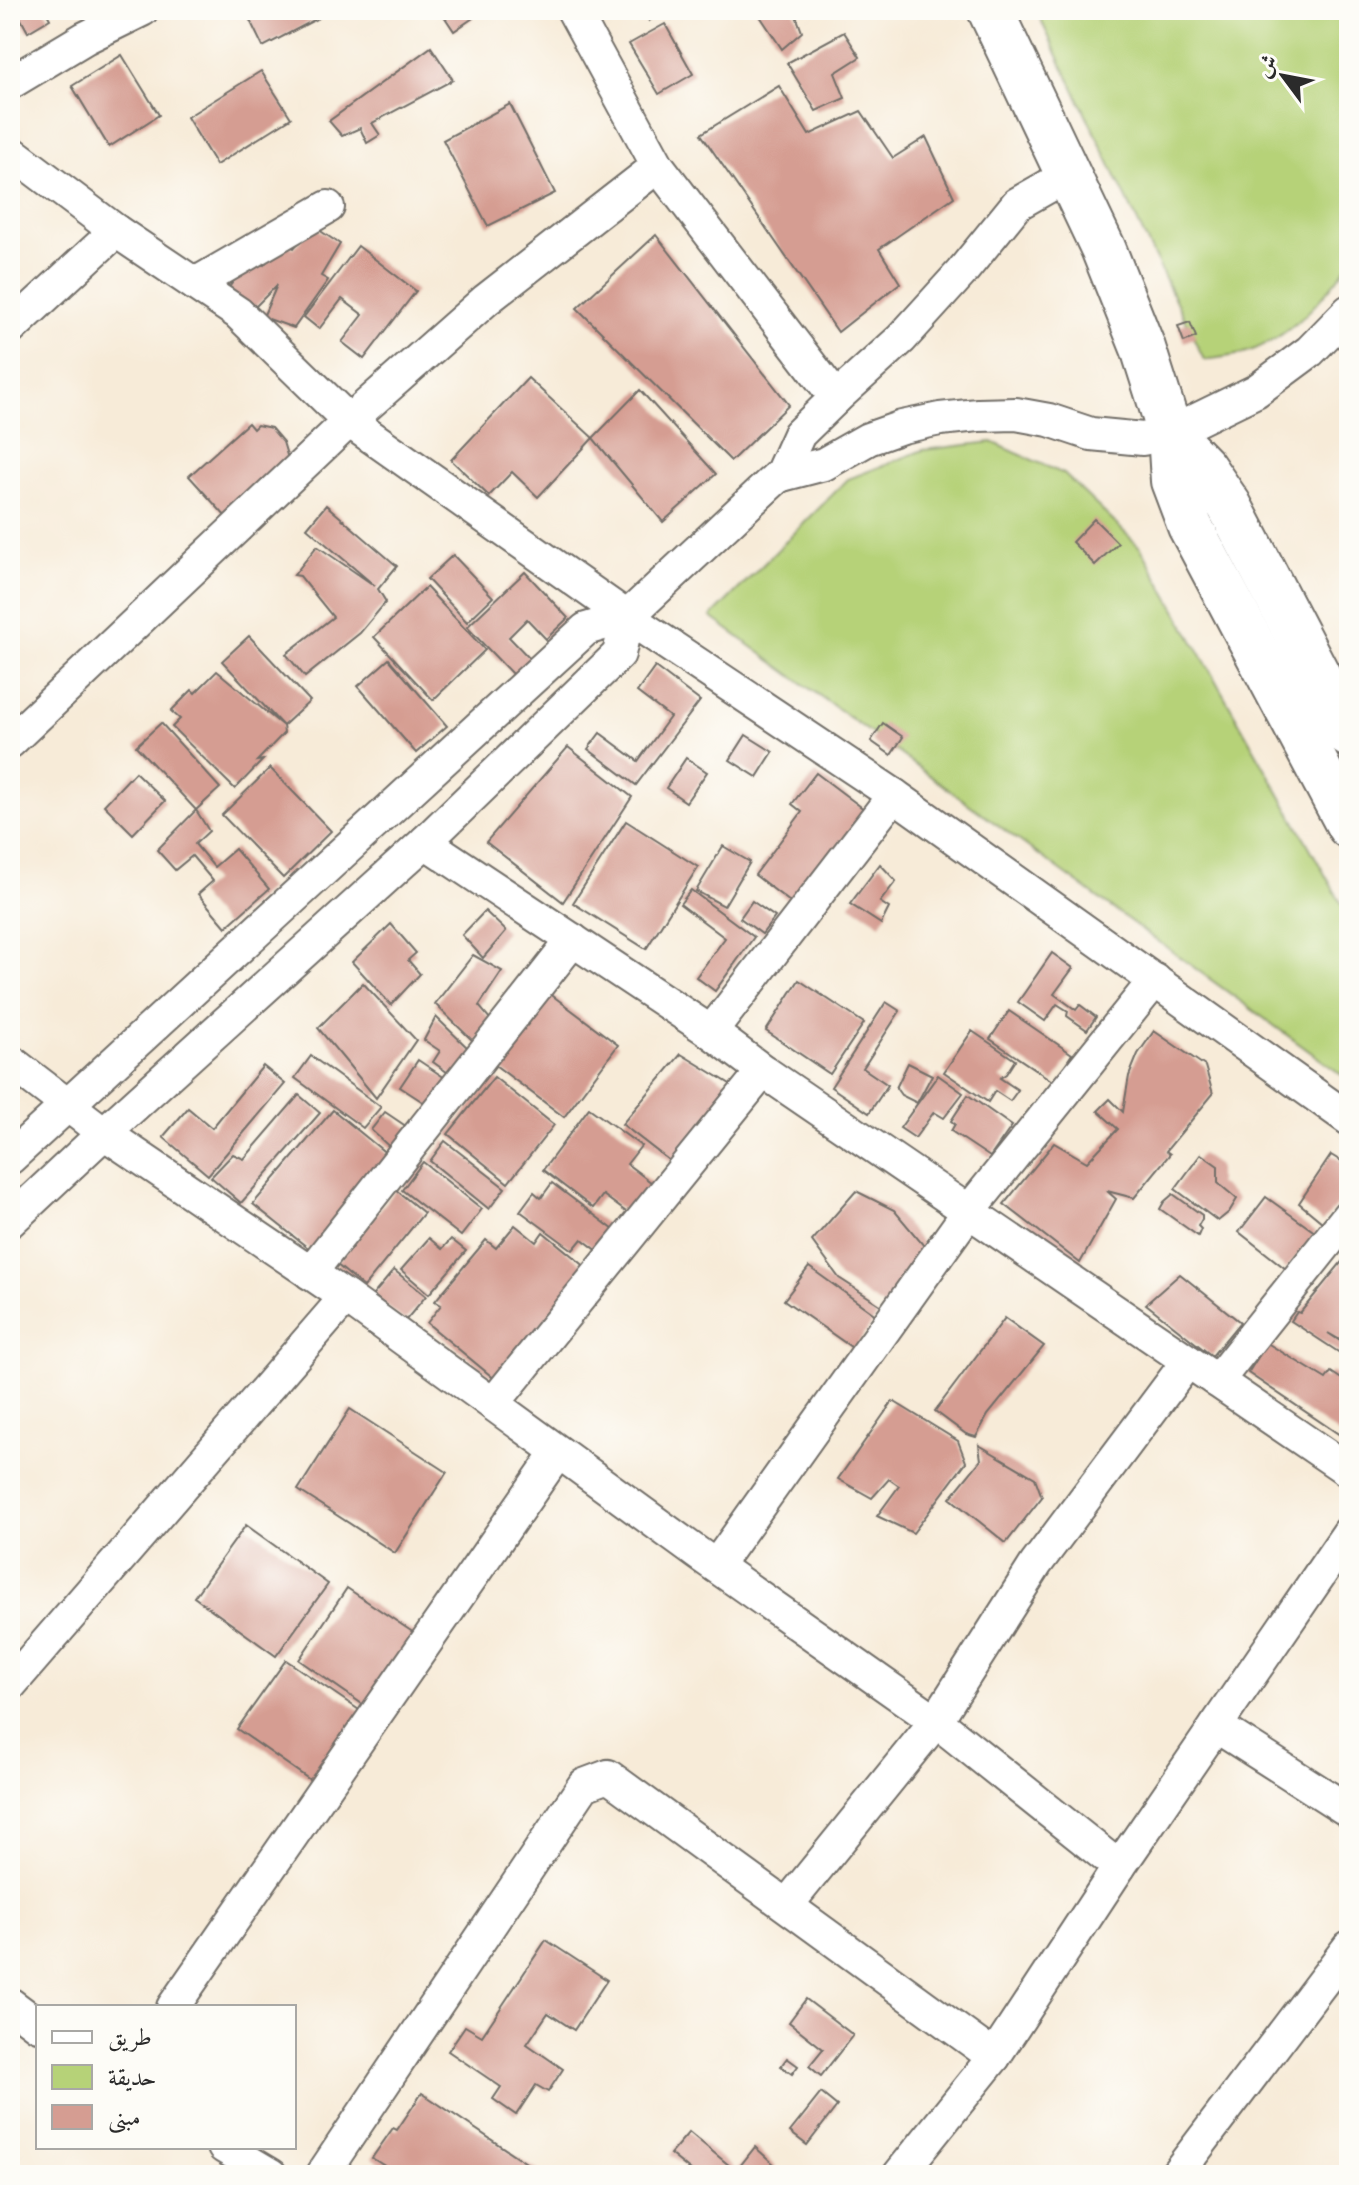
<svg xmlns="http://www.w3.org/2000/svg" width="1359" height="2185" viewBox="0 0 1359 2185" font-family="'EB Garamond',Amiri,serif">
  <rect width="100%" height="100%" fill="#fdfcf7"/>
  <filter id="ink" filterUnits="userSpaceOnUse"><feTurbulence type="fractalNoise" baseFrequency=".0125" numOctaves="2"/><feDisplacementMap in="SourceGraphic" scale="16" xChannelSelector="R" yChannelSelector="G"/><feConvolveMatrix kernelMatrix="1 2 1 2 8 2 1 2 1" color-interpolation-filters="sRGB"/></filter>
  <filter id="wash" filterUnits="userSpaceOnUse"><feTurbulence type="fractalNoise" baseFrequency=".006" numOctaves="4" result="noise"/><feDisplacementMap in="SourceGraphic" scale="32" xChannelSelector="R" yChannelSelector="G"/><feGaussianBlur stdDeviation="1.8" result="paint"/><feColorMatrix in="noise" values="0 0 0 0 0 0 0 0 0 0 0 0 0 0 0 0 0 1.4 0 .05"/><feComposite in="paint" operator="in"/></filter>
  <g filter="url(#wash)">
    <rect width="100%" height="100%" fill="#f7ebd8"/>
    <g fill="#b6d278" stroke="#707e52" stroke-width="2">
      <path d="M1036,10H1349V263C1322,300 1288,341 1241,354C1229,357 1216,358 1204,360Z"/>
      <path d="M992,442L1064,474L1141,548L1349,917V1080L711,617L848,479L923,450Z"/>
    </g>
    <g id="blocks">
      <g fill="#d59d92">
        <path d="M16,10H45L50,19L28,32Z"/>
        <path d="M245,10H316L320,17L263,47Z"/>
        <path d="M440,10H468L473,18L454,31Z"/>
        <path d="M641,10H663L649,21Z"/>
        <path d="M756,10H794L802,32L782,49Z"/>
        <path d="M665,24L693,74L659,94L629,44Z"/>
        <path d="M844,32L860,57L835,73L845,98L816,111L787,63Z"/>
        <path d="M431,47L453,80L372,123L380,135L367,143L360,128L342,136L329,121Z"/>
        <path d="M122,55L159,115L109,147L72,86Z"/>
        <path d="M261,71L291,118L216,165L187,117Z"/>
        <path d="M779,86L809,135L861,111L893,158L926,137L954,197L879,249L900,283L838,332L701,134Z"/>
        <path d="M510,104L555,193L488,226L443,140Z"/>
        <path d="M313,226L340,244L321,276L328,280L294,328L263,317L277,285L251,311L225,293L249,260L264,265L283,242L294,248Z"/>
        <path d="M656,235L789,405L731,461L577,308Z"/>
        <path d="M358,246L416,291L364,359L342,342L363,315L342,299L319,329L304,317Z"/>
        <path d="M1190,322L1196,337L1184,342L1178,326Z"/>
        <path d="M528,378L593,438L538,497L512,472L489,496L451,460Z"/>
        <path d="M640,390L716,474L663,522L593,438Z"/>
        <path d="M248,423L253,429L257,425L271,428L283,442L289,462L227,518L189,476Z"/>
        <path d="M326,505L397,566L378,589L386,602L360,633L305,677L286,654L333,617L300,576L294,575L317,546L375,586L307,528Z"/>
        <path d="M1094,519L1118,543L1095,565L1072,542Z"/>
        <path d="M453,555L493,597L467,622L427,579Z"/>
        <path d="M525,572L568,618L546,639L527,619L509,637L531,660L514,676L467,627Z"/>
        <path d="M426,587L485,650L433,700L374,637Z"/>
        <path d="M249,636L310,701L283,726L284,733L257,761L263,760L235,789L172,727L180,719L171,711L192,690L195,693L217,671L283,726L222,661Z"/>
        <path d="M389,659L447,726L416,753L358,686Z"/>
        <path d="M655,667L700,701L636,785L588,749L600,733L638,761L670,717L637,692Z"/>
        <path d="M161,723L220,788L196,810L136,746Z"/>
        <path d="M883,723L903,737L891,755L871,741Z"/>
        <path d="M746,735L773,752L757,777L730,760Z"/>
        <path d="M568,747L632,797L563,902L486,842Z"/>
        <path d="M686,758L707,772L686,802L666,788Z"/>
        <path d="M270,768L331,831L283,878L222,815Z"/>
        <path d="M135,772L165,801L133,834L104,805Z"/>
        <path d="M816,773L865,810L794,905L755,875L802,812L792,804Z"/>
        <path d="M196,810L209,831L195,844L214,867L235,849L269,889L226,927L198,894L213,881L192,856L175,870L157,850Z"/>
        <path d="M626,821L698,867L646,949L573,903Z"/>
        <path d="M723,846L750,862L724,906L696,891Z"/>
        <path d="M880,864L896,881L880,902L889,908L881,924L850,904Z"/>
        <path d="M691,890L754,937L715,991L696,977L725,938L680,904Z"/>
        <path d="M752,901L775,917L762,934L740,918Z"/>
        <path d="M485,911L506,931L483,958L462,935Z"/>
        <path d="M391,924L416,953L408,960L420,974L391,1005L352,962Z"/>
        <path d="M1052,953L1073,968L1054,994L1076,1010L1080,1005L1096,1017L1087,1030L1067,1016L1068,1011L1057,1004L1045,1021L1018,1002Z"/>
        <path d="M473,955L502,971L479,1006L491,1020L476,1044L435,1004Z"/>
        <path d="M799,980L864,1023L830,1074L766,1031Z"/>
        <path d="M363,983L416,1040L376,1098L318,1028Z"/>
        <path d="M545,990L618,1045L564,1117L491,1062Z"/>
        <path d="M886,1002L900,1011L863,1068L888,1085L869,1113L831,1087Z"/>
        <path d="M1009,1011L1072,1054L1054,1082L990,1039Z"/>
        <path d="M436,1017L474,1054L458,1080L433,1062L440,1051L424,1040Z"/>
        <path d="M972,1031L1015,1060L1006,1074L1000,1078L1018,1090L1010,1101L995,1091L988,1102L944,1072Z"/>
        <path d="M1154,1031L1205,1066L1213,1094L1166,1151L1170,1154L1134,1198L1107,1191L1116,1199L1080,1263L1004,1204L1054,1143L1087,1162L1118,1129L1098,1111L1110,1099L1123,1112L1129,1076L1138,1054Z"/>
        <path d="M681,1054L735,1087L671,1162L622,1124Z"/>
        <path d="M311,1056L381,1107L363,1128L295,1078Z"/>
        <path d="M418,1060L454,1084L437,1111L400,1087Z"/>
        <path d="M908,1063L932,1075L917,1103L901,1095L896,1088Z"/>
        <path d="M263,1066L285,1084L208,1175L163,1137L188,1108L212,1128Z"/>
        <path d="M938,1075L963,1093L944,1118L934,1112L915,1138L900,1128Z"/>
        <path d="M494,1077L554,1125L508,1183L448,1134Z"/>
        <path d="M299,1095L320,1113L241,1203L211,1177L233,1154L244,1159Z"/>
        <path d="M968,1095L1012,1126L990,1157L951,1131L955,1124L951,1121Z"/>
        <path d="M589,1108L641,1146L627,1164L656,1186L633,1217L603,1195L593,1208L543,1170Z"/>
        <path d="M333,1110L393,1159L317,1255L253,1204Z"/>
        <path d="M385,1112L413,1131L395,1152L371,1130Z"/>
        <path d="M445,1141L505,1188L489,1209L430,1161Z"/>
        <path d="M1201,1154L1218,1166V1183L1237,1199L1229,1212L1218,1221L1175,1189Z"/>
        <path d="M1331,1155L1349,1166V1191L1322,1222L1299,1203Z"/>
        <path d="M423,1162L482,1209L461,1236L402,1190Z"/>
        <path d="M552,1183L618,1233L602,1254L582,1239L573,1250L520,1211L534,1192L541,1198Z"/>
        <path d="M396,1190L424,1213L364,1287L336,1264Z"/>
        <path d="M856,1191L894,1210L935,1259L896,1315L839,1278L812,1241Z"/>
        <path d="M1173,1194L1202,1215V1219L1198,1226L1201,1229L1198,1236L1160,1209L1164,1202Z"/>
        <path d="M1266,1197L1316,1233L1286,1269L1239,1232Z"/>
        <path d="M515,1225L536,1242L543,1232L587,1268L496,1380L427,1323L441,1305L435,1301L486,1240L496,1248Z"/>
        <path d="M429,1238L442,1249L451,1239L466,1251L429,1294L401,1270Z"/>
        <path d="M1349,1253V1345L1328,1333L1349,1347V1359L1291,1321L1297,1312L1300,1313Z"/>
        <path d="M809,1267L877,1316L854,1349L784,1300Z"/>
        <path d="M394,1270L426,1296L405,1321L373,1295Z"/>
        <path d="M1180,1274L1240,1322L1212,1356L1146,1304Z"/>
        <path d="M1005,1318L1044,1346L988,1415L976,1437L966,1434L935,1411Z"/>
        <path d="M1267,1343L1326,1379L1331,1372L1349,1384V1441L1248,1373Z"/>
        <path d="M893,1401L958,1441L966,1462L913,1533L877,1516L899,1486L889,1479L872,1498L838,1479Z"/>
        <path d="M350,1409L447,1472L395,1553L298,1490Z"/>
        <path d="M979,1445L1035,1478L1042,1497L1006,1543L950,1498L981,1460Z"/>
        <path d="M246,1525L328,1584L276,1656L194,1597Z"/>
        <path d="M347,1588L417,1635L368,1708L299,1660Z"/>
        <path d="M286,1660L362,1712L313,1782L237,1729Z"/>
        <path d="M546,1940L607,1980L574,2030L548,2013L527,2044L563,2069L548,2092L536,2085L516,2115L493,2099L501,2087L448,2051L465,2026L482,2036Z"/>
        <path d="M806,1999L853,2035L821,2076L809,2066L823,2049L789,2022Z"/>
        <path d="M787,2058L798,2066L792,2074L781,2066Z"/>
        <path d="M422,2093L544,2175H399L372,2158L393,2128L397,2130Z"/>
        <path d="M821,2093L837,2106L807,2145L790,2132Z"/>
        <path d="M689,2132L736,2171L755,2147L776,2166L768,2175H696L670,2154Z"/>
      </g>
    </g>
  </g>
  <g filter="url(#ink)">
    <use href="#blocks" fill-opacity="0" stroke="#726e68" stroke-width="2"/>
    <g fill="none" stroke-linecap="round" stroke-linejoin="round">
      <defs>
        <g id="minor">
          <path d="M573,10L658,166L836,398"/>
          <path d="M10,83L85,38L142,10"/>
          <path d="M10,151L116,231L238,313L349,421L627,617L894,795L1349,1119"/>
          <path d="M195,284L328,207"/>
          <path d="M10,329L116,231"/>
          <path d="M780,476L799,434L836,398L901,339L961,273L1017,204L1068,175"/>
          <path d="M10,742L349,421L486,300L658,166"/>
          <path d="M425,842L711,1032L763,1071L1349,1471"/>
          <path d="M711,1032L894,795"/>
          <path d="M10,1061L104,1133L346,1297L700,1555L936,1721L1119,1867"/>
          <path d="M10,1158L586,629L627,617L778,476L824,464L868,439L902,427L940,419L978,415L1016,414L1049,420L1091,434L1143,439L1170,433L1256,391L1310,351L1349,311"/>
          <path d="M10,1221L104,1133L425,842L619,654L627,617"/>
          <path d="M310,1273L573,940"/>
          <path d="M1217,1381L1349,1215"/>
          <path d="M493,1404L763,1071"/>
          <path d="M716,1566L969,1211L1155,980"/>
          <path d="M10,1685L346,1297"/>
          <path d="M1216,1726L1349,1811"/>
          <path d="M787,1905L936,1721L1036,1564L1188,1361"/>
          <path d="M10,2004L38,2025"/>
          <path d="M173,2007L558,1452"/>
          <path d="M224,2147L271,2175"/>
          <path d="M322,2175L584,1785L608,1776L994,2057"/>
          <path d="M899,2175L994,2057L1119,1867L1349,1532"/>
          <path d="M1176,2175L1349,1947"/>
        </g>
        <g id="secondary">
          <path d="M990,10L1103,248L1143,348L1170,433L1173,481L1190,526L1349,826"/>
          <path d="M1170,433L1203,467L1229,505L1349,735"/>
        </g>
      </defs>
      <use href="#minor" stroke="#726e68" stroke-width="36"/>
      <use href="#secondary" stroke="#726e68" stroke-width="48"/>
      <use href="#minor" stroke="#fff" stroke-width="32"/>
      <use href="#secondary" stroke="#fff" stroke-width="44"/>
    </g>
  </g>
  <rect width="1359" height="2185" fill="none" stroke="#fdfcf7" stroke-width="40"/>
  <rect x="36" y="2005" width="260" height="144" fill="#fdfcf7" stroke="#a9a8a5" stroke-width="2"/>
  <rect x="52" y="2031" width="40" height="12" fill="#ffffff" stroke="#a9a8a5" stroke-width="2"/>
  <text x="108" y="2045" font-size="24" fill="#2b2b2b">طريق</text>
  <rect x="52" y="2065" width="40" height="24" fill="#b6d278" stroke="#a9a8a5" stroke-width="2"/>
  <text x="108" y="2085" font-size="24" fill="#2b2b2b">حديقة</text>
  <rect x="52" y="2105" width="40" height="24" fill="#d59d92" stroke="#a9a8a5" stroke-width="2"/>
  <text x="108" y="2125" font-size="24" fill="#2b2b2b">مبنى</text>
  <g transform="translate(1283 76) rotate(302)" stroke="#fdfcf7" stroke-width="6" paint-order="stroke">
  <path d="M0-6L14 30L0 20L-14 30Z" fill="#2b2b2b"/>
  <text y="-12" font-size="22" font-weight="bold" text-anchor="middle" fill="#2b2b2b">ش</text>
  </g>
</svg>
